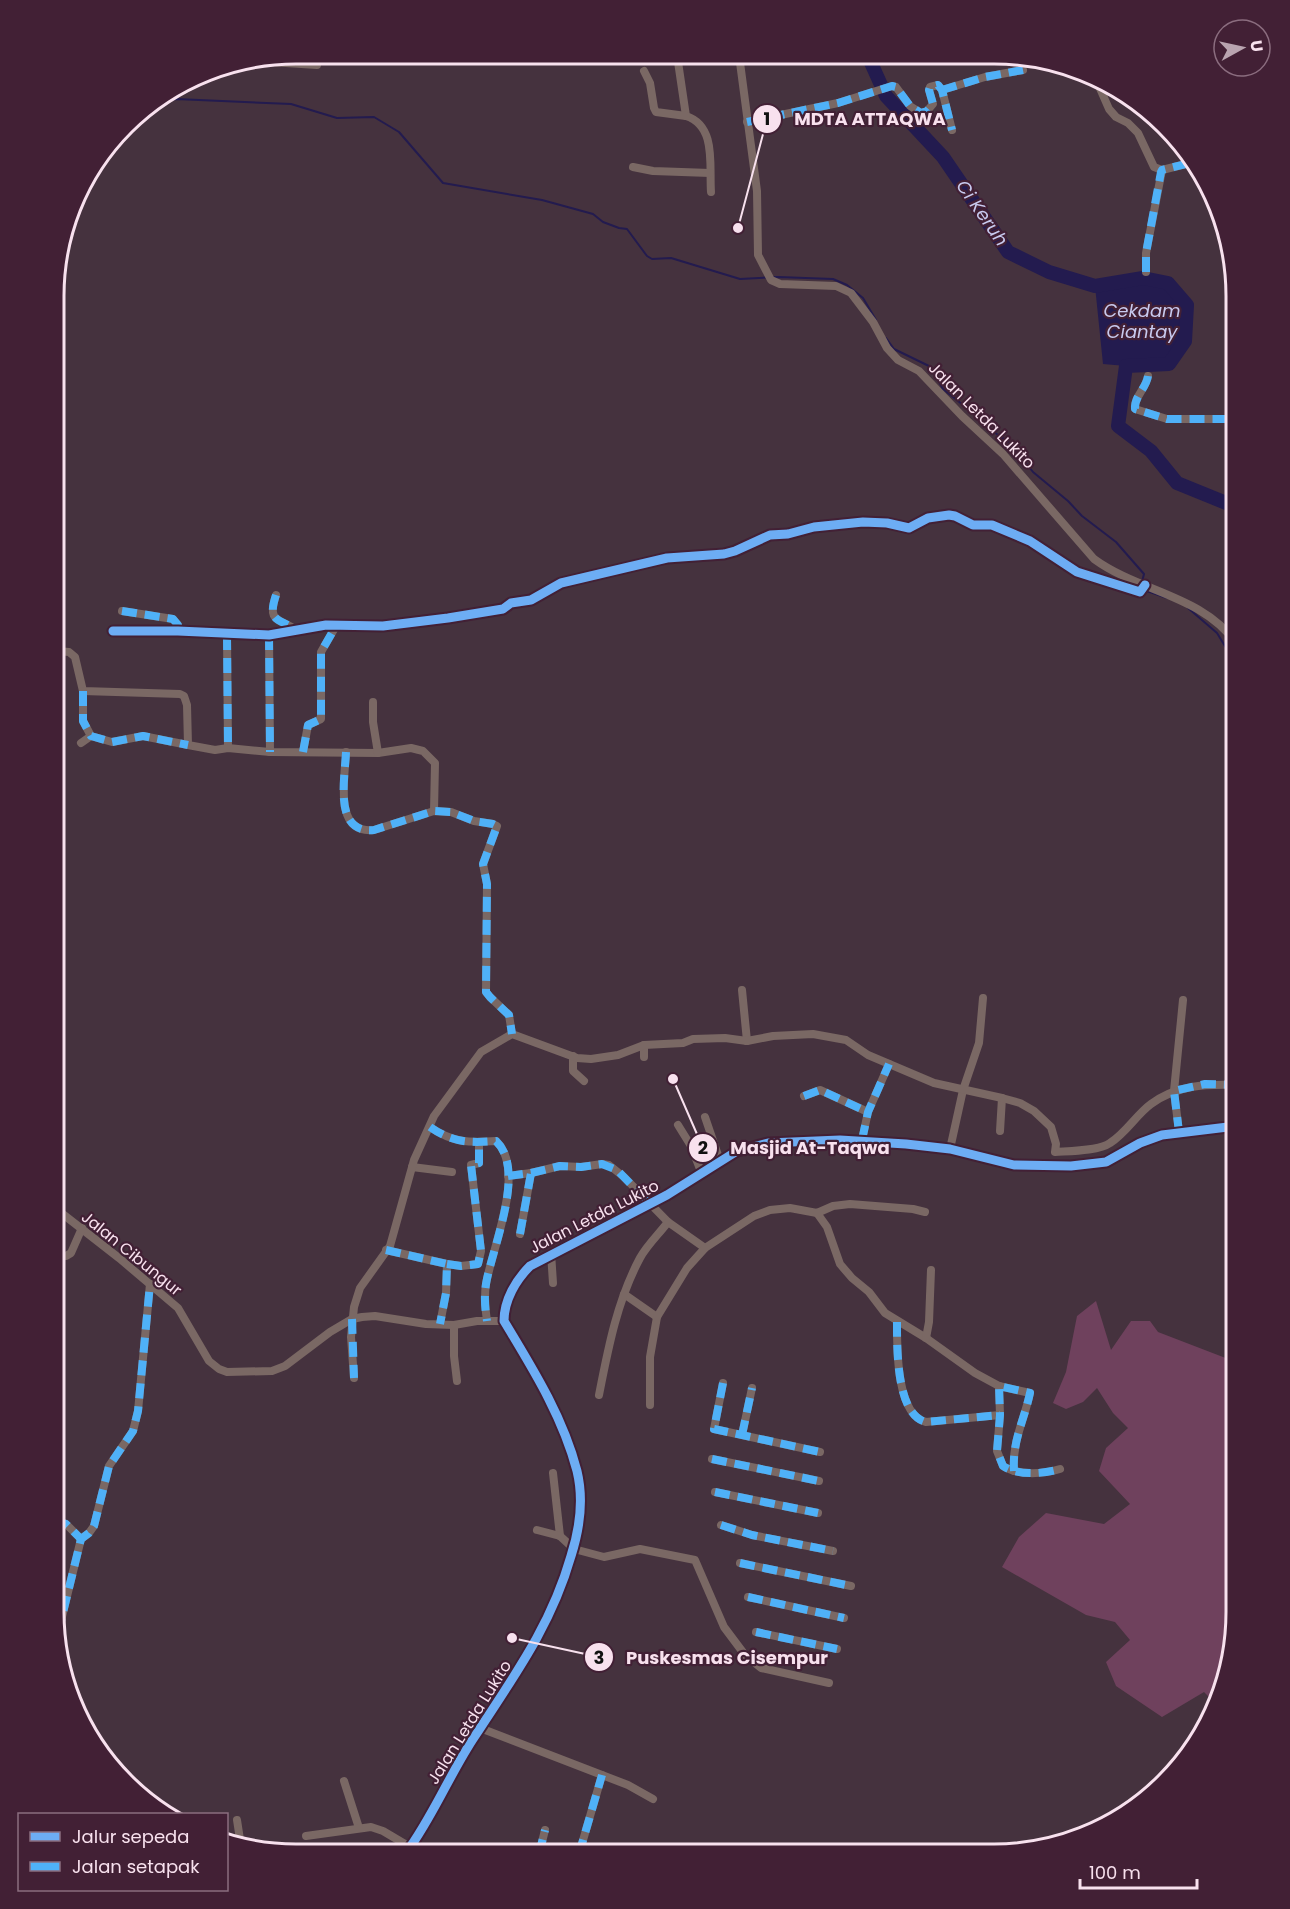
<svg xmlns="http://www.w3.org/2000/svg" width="1290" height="1909" viewBox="0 0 1290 1909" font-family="Poppins,sans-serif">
  <rect width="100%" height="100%" fill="#45323e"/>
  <path fill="#6f415d" d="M1096,1301L1111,1350L1131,1321H1150L1158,1332L1236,1362L1235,1629L1223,1691L1216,1704L1204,1692L1162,1717L1116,1686L1106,1662L1130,1640L1115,1622L1086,1615L1002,1567L1019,1537L1046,1513L1104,1524L1130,1504L1099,1471L1106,1448L1128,1428L1113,1413L1097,1388L1083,1402L1066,1409L1053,1403L1066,1372L1077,1316Z"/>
  <path fill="#231b4f" d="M1143,278L1168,283L1187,305L1185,341L1169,363L1126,366L1103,364L1095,286L1105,281Z"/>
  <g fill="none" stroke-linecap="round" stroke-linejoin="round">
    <g stroke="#231b4f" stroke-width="2">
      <path d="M157,102L176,99L291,104L337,118L374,117L399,132L443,183L542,200L593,214L603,222L619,228L627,229L647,256L652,259L671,258L740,279L778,277L833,279L847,285L863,298L876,320"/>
      <path d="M886,338L894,349L931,367L943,389L973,413L985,426L1010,443L1033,472L1068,501L1082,516L1116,542L1144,574L1142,582"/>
      <path d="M1144,590L1167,598"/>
      <path d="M1188,608L1217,633L1236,664"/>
    </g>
    <path stroke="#231b4f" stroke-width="14" d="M868,56L886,96L943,157L1008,252L1049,272L1095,286L1143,278L1168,283L1187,305L1185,341L1169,364L1126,366L1118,426L1151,451L1177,483L1236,507"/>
    <g stroke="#7a6864" stroke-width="8">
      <path d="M677,55L686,116C717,126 709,166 711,192"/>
      <path d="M739,55L757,191L758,255L771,280L780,284L836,286L851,293L873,322L887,348L898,360L919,371L962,416L1003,454L1094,559C1139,592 1202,595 1236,643"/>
      <path d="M254,61L317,65"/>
      <path d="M644,71L650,83L654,108L656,112L686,116"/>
      <path d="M1095,77L1109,109L1116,117L1128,123L1138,133L1154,167L1162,170L1194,162"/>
      <path d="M942,90L985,77L1023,70"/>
      <path d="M747,122L838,103L892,86L896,87L910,106L921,113L927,111L933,104L929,90L930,87L938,85L942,90L952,130"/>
      <path d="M633,167L653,171L710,173"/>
      <path d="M1146,272V253L1162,170"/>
      <path d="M1148,376C1146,389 1134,396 1135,409L1167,419H1236"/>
      <path d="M276,595C267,622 278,618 295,629"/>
      <path d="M122,611L173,619L178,625V631"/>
      <path d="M113,631H178L269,635L326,625L383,626L448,618L503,609L511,603L531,600L561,583L667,558L724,554L735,551L770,535L788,534L814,527L863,522L887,523L909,528L928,518L949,515L955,516L973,525H992L1030,541L1077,572L1140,592L1145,585"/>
      <path d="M227,635L228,748"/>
      <path d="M269,635L270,752"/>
      <path d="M56,651L69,652L75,657L83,691L180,694L184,696L187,705L188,745L215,750L228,748L270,752L378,753L411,748L423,751L435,763L434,811"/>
      <path d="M83,691V721L91,736L112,742L143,736L188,745"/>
      <path d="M373,702V722L378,753"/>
      <path d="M81,743L91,736"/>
      <path d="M303,752L308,725L321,719V652L336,626"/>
      <path d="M346,752C345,779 333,834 374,830L434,811L451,812L474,821L493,824L497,826L483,864L487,884L486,992L490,997L509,1015L512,1034"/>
      <path d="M742,990L747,1041"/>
      <path d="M573,1056V1071L584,1081"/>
      <path d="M644,1057V1045"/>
      <path d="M804,1096L820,1090L868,1112"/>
      <path d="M705,1117L720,1161"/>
      <path d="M678,1125L691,1146L702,1174"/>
      <path d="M430,1127C453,1143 470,1143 496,1141C527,1170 492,1248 486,1284C484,1297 485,1308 487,1321"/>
      <path d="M1230,1127L1233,1253"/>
      <path d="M1000,1131L1002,1098"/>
      <path d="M1179,1132L1174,1091L1183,1000"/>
      <path d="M862,1140L868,1112L889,1064"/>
      <path d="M950,1149L963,1090L979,1043L983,998"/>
      <path d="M412,1167L452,1172"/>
      <path d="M508,1176L531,1173L560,1166L581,1167L602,1164L609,1165L624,1177L668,1222L705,1248"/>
      <path d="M55,1208L119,1258L178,1308L209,1361L219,1369L227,1372L272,1371L285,1366L330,1332L352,1319L362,1317L375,1316L426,1324L454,1325L477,1321H504"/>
      <path d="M817,1213L827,1227L840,1264L852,1278L869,1292L885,1313L926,1338L975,1373L999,1386L1030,1393C1024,1421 1012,1441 1014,1471"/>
      <path d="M520,1234L531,1173"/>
      <path d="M386,1250L447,1264L446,1293L440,1324"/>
      <path d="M551,1253L553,1283"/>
      <path d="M55,1257L66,1256L71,1253L82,1228"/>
      <path d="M447,1264L461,1266L478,1264L481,1251L471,1165L479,1163V1142"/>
      <path d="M624,1294L657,1317"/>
      <path d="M897,1322C897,1347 896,1415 926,1422L1000,1415"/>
      <path d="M454,1325V1356L457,1381"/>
      <path d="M926,1338L929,1322L931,1270"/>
      <path d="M354,1378L351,1337L354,1307L360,1288L390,1246L414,1160L434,1116L481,1052L512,1034L577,1058L591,1059L618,1055L644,1045L683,1043L693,1039L725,1038L747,1041L773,1036L813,1034L846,1040L868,1055L934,1083L1002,1098L1020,1103L1034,1111L1051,1127L1056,1144L1055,1152C1069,1151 1099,1151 1110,1143C1126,1133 1136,1115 1151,1104C1177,1085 1205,1084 1236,1085"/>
      <path d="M723,1383L714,1429L820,1452"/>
      <path d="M999,1386L1000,1415L997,1451L1003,1466C1018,1476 1043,1474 1060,1469"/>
      <path d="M599,1395C608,1349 617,1301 640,1258C647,1245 659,1234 668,1222"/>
      <path d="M650,1405V1357L657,1317L687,1268L705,1248L754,1216L770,1210L790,1208L817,1213L833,1206L850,1204L913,1209L925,1212"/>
      <path d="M742,1435L752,1388"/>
      <path d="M712,1459L819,1481"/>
      <path d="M553,1473L560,1536"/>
      <path d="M715,1492L818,1513"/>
      <path d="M54,1521L66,1524L81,1539"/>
      <path d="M721,1525L752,1535L833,1551"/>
      <path d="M537,1530L560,1536L574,1549L604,1557L640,1549L695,1560L724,1627L745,1655L761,1668L829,1683"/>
      <path d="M740,1563L851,1586"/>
      <path d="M748,1597L844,1618"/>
      <path d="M756,1632L837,1649"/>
      <path d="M58,1633L81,1539L89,1533L94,1526L109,1466L133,1431L138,1411L150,1284"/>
      <path d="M480,1728L628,1785L653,1799"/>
      <path d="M344,1781L359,1828"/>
      <path d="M237,1820L241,1846"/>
      <path d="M306,1836L371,1827L383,1831L410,1847"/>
      <path d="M539,1854L545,1830"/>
      <path d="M579,1854L602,1775"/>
    </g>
    <path stroke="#7e6966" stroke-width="10" d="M406,1853C433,1817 450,1773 475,1736C514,1676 551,1626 571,1556C580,1528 584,1500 577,1471C563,1417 533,1369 504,1321C504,1300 516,1280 530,1266L667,1195L737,1151L768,1143L840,1140L906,1144L950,1149L1014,1165L1071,1166L1106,1162L1140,1143L1162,1135L1236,1126"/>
    <g stroke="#4fb1f8" stroke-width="8" stroke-dasharray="15 8" stroke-linecap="butt">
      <path d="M942,90L985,77L1023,70"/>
      <path d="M747,122L838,103L892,86L896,87L910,106L921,113L927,111L933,104L929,90L930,87L938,85L942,90L952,130"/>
      <path d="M1146,272V253L1161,172L1162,170L1194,162"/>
      <path d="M1148,376C1146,389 1134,396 1135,409L1167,419H1236"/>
      <path d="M276,595C267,622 278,618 295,629"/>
      <path d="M122,611L173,619L178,625V631"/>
      <path d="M227,635L228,748"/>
      <path d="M269,635L270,752"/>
      <path d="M83,691V721L91,736L112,742L143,736L188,745"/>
      <path d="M303,752L308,725L321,719V652L336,626"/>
      <path d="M346,752C345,779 333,834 374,830L434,811L451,812L474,821L493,824L497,826L483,864L487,884L486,992L490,997L509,1015L512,1034"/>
      <path d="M804,1096L820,1090L868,1112"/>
      <path d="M430,1127C453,1143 470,1143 496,1141C527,1170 492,1248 486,1284C484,1297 485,1308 487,1321"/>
      <path d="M1179,1132L1174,1091L1205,1084L1236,1085"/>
      <path d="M862,1140L868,1112L889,1064"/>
      <path d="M508,1176L531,1173L560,1166L581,1167L602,1164L617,1170L650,1204"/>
      <path d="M520,1234L531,1173"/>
      <path d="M386,1250L447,1264L446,1293L440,1324"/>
      <path d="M447,1264L461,1266L478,1264L481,1251L471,1165L479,1163V1142"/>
      <path d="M352,1319L354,1378"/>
      <path d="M897,1322C897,1347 896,1415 926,1422L1000,1415"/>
      <path d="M723,1383L714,1429L820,1452"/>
      <path d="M742,1435L752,1388"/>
      <path d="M712,1459L819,1481"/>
      <path d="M1014,1471C1012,1441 1024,1421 1030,1393L999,1386L1000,1415L997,1451L1003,1466C1018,1476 1043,1474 1060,1469"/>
      <path d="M715,1492L818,1513"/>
      <path d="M54,1521L66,1524L81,1539"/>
      <path d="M721,1525L752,1535L833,1551"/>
      <path d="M740,1563L851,1586"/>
      <path d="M748,1597L844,1618"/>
      <path d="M756,1632L837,1649"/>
      <path d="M58,1633L81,1539L89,1533L94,1526L109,1466L133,1431L138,1411L150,1284"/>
      <path d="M539,1854L545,1830"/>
      <path d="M579,1854L602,1775"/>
    </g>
    <defs>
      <g id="cycleway">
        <path d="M113,631H178L269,635L326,625L383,626L448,618L503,609L511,603L531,600L561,583L667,558L724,554L735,551L770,535L788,534L814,527L863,522L887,523L909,528L928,518L949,515L955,516L973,525H992L1030,541L1077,572L1140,592L1145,585"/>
        <path d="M406,1853C433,1817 450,1773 475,1736C514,1676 551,1626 571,1556C580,1528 584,1500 577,1471C563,1417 533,1369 504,1321C504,1300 516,1280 530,1266L667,1195L737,1151L768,1143L840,1140L906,1144L950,1149L1014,1165L1071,1166L1106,1162L1140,1143L1162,1135L1236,1126"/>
      </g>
    </defs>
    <use href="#cycleway" stroke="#422035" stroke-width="13"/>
    <use href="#cycleway" stroke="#6dadf4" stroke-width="9"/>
  </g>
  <g text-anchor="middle" stroke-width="4.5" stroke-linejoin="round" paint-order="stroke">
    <g font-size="16" fill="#f8e1ee" stroke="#422035">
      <text transform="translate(982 415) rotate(45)" y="6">Jalan Letda Lukito</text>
      <text transform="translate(594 1216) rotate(-27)" y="6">Jalan Letda Lukito</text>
      <text transform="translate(132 1253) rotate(39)" y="6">Jalan Cibungur</text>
      <text transform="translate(469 1722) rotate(-58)" y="6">Jalan Letda Lukito</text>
    </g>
    <g font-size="18" font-style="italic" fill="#c8caef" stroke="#422035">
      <text transform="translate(982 213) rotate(55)" y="6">Ci Keruh</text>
      <text x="1142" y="317">Cekdam<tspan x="1142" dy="21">Ciantay</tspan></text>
    </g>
  </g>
  <path d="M0 0H1290V1909H0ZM296 64H994A232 232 0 0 1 1226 296V1612A232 232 0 0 1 994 1844H296A232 232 0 0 1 64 1612V296A232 232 0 0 1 296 64Z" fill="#422035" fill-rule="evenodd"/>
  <path fill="none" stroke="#f8e1ee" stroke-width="3" d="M296 64H994A232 232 0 0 1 1226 296V1612A232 232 0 0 1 994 1844H296A232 232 0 0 1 64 1612V296A232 232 0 0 1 296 64Z"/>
  <path fill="none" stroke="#f8e1ee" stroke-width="2" d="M738 228L767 119M673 1079L703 1148M512 1638L599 1657"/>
  <g fill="#f8e1ee" stroke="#422035" stroke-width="2">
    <circle cx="738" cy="228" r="6"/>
    <circle cx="673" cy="1079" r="6"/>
    <circle cx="512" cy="1638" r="6"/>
    <circle cx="767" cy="119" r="15"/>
    <circle cx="703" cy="1148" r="15"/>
    <circle cx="599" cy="1657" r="15"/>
  </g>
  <g font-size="18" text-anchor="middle" font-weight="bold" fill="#111">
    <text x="767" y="125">1</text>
    <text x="703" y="1154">2</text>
    <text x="599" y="1664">3</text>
  </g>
  <g font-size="18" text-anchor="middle" font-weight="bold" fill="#f8e1ee" stroke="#422035" stroke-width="4.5" stroke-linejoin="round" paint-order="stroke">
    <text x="870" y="125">MDTA ATTAQWA</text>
    <text x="810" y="1154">Masjid At-Taqwa</text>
    <text x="727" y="1664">Puskesmas Cisempur</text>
  </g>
  <rect x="18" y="1813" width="210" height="78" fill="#422035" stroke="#8b6d7f" stroke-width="1.5"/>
  <rect x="30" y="1832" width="30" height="9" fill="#6dadf4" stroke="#8b6d7f" stroke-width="1.5"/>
  <text x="72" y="1843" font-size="18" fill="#f8e1ee">Jalur sepeda</text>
  <rect x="30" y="1862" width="30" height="9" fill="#4fb1f8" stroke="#8b6d7f" stroke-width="1.5"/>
  <text x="72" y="1873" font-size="18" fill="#f8e1ee">Jalan setapak</text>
  <g transform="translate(1242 48) rotate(82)"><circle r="28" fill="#422035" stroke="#8b6d7f" stroke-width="1.5"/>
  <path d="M0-4.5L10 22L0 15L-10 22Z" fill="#b9a4b0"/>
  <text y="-9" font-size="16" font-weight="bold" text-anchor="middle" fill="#f8e1ee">U</text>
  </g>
  <path d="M1080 1879v9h117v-9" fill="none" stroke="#f8e1ee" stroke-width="3"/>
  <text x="1089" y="1879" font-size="18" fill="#f8e1ee" stroke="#422035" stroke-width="4.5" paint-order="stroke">100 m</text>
</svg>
